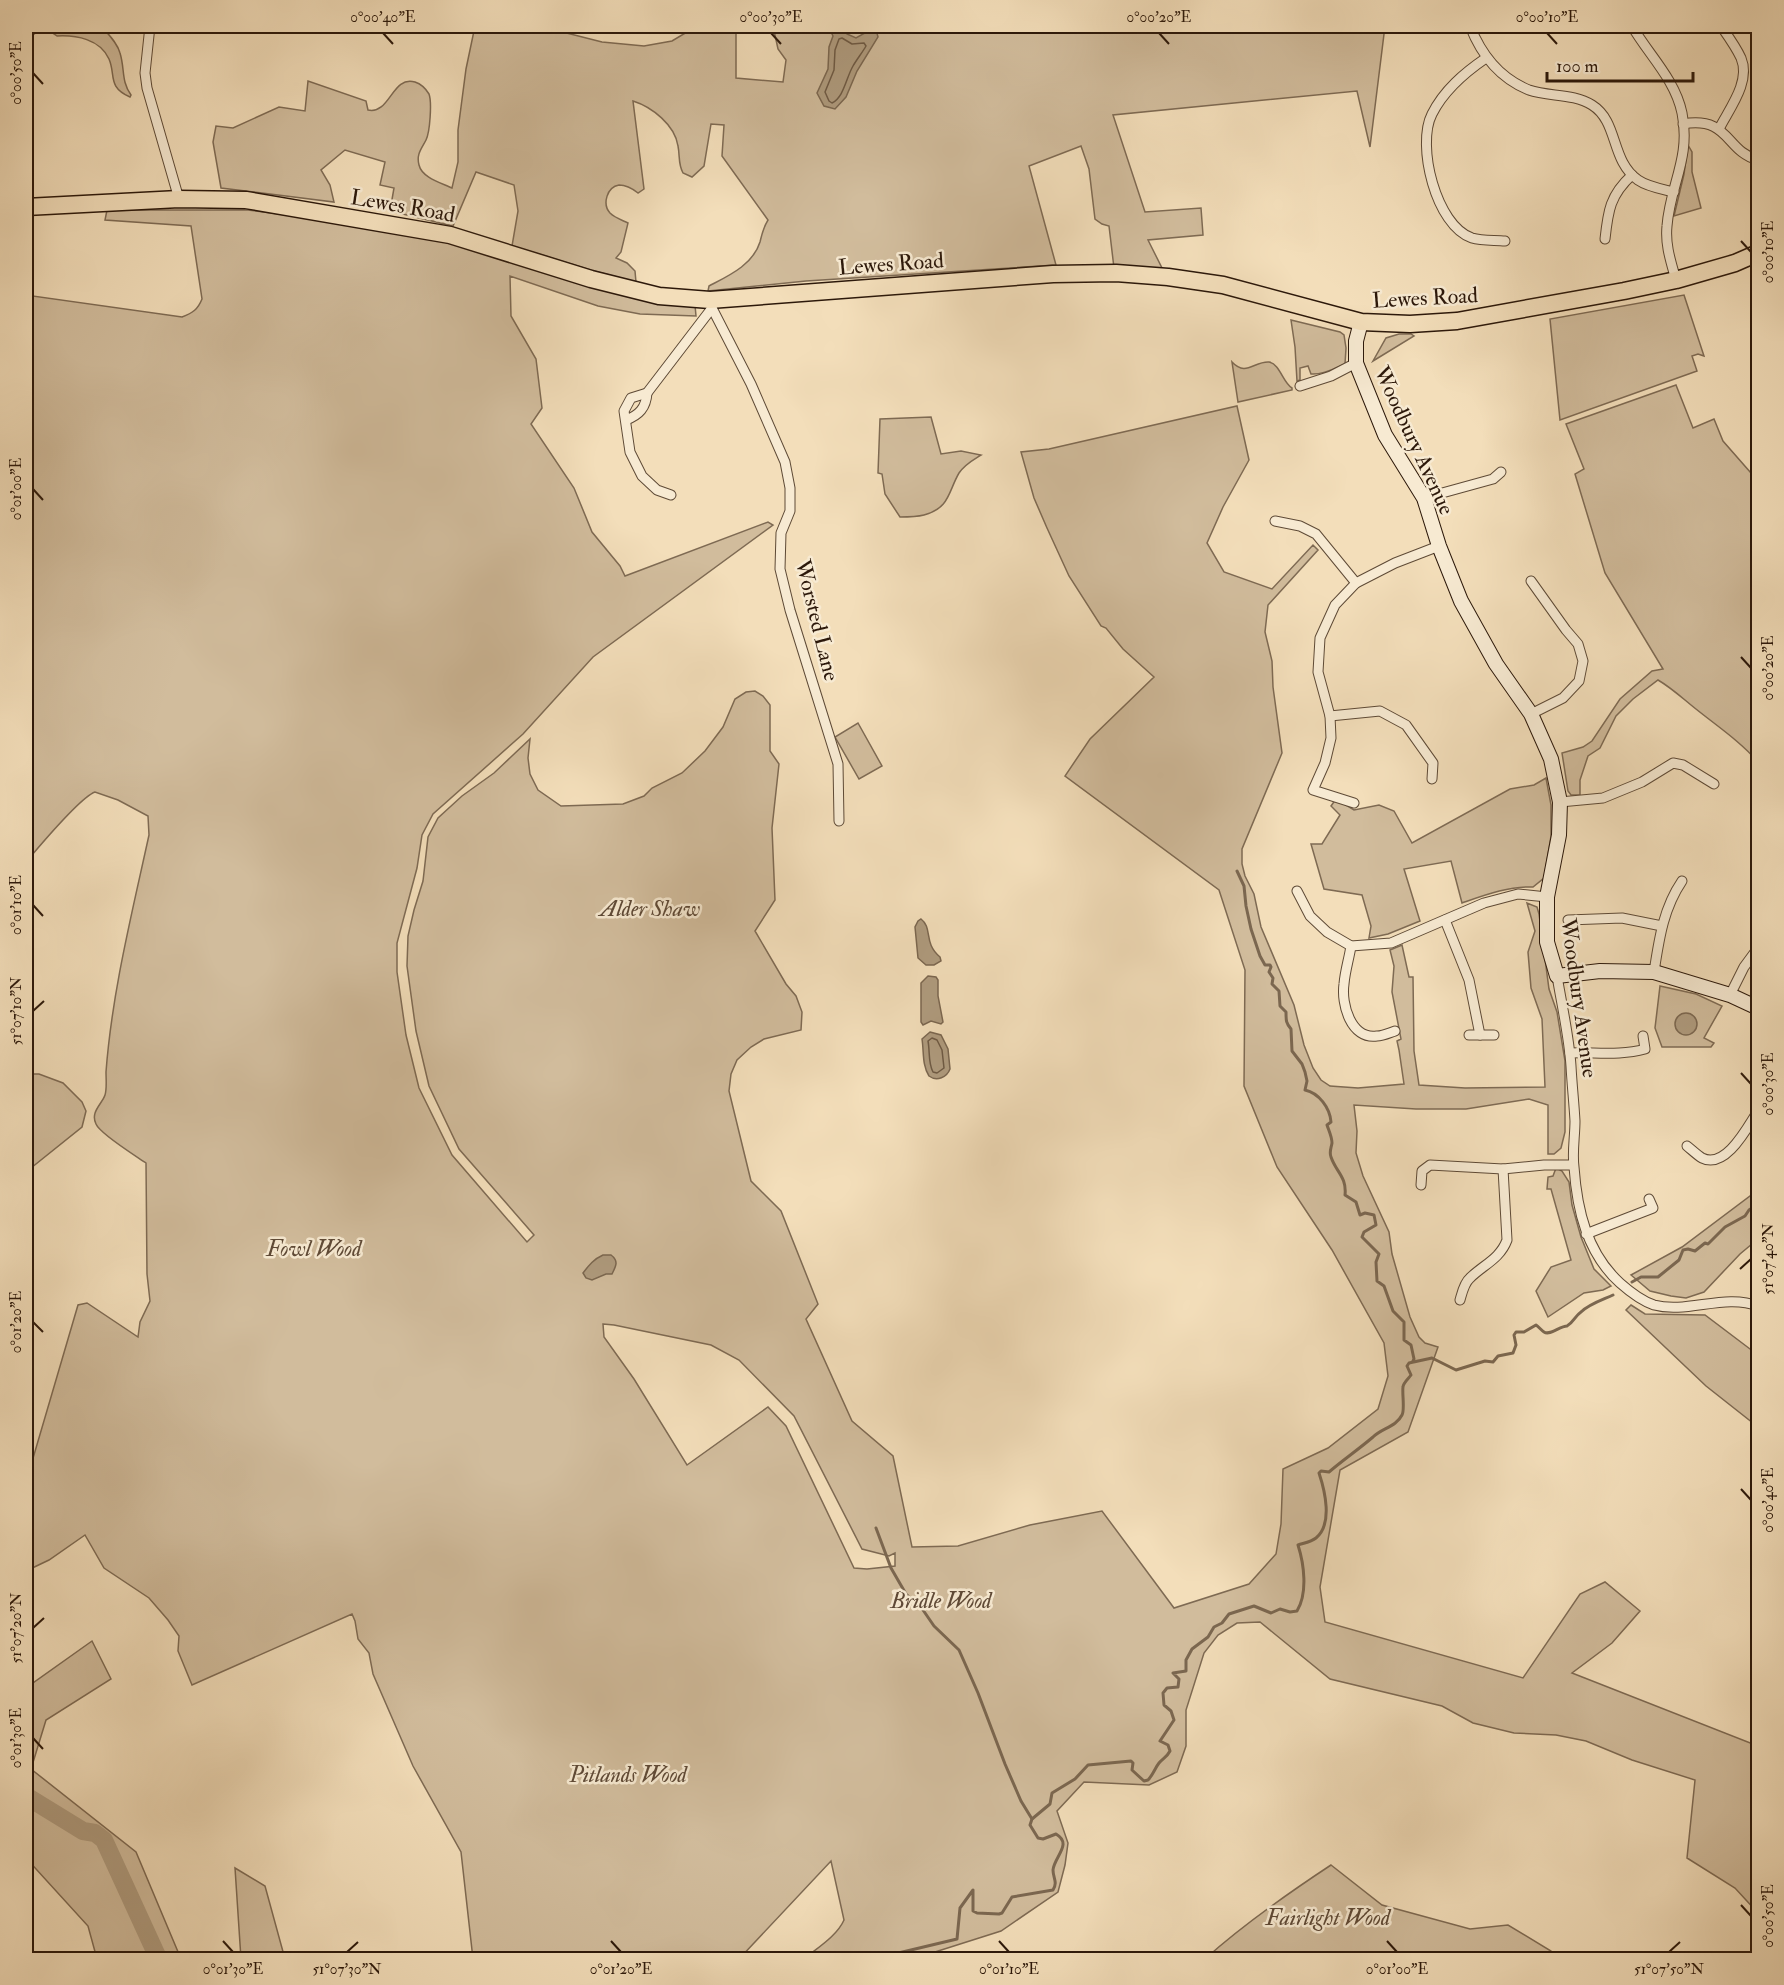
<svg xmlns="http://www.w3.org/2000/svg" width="1784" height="1985" viewBox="0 0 1784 1985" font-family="'IM FELL Double Pica',serif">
  <rect width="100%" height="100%" fill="#f3deba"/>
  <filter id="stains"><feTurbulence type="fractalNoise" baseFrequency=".00333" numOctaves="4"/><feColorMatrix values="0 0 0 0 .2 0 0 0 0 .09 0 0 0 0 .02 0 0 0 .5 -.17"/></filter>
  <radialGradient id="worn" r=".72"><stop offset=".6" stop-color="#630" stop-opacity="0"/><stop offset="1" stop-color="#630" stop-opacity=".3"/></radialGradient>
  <g fill="#d1bc9c" stroke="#7e6a53" stroke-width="1.5" fill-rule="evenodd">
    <path d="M26,26H101C108,34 117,42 120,53C125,69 121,81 131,95L130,97C107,87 116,75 109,59C100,39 76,35 57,36C41,24 39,30 26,41Z"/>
    <path d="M475,26H539L602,42L644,46L672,41L697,26H736V78L783,82L786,60L778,49L773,26H1385L1370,147L1357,91L1113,115L1145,212L1201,208L1203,235L1148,240L1164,272L1114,268L1109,226L1102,224L1095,219L1089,169L1081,146L1029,166L1056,265L806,281L708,291L709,286C728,276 753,265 760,242C762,234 763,228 768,220L722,156L724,125L711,124L704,166L692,177L683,173C678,164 680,156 678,146C675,125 652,107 633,101L644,189L638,193C633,189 626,185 619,185C607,187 602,204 610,213C615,218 622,220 628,223L621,252L616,258L627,263L635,271L636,282L594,271L512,246L518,211L514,185L476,172L453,226L390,211L394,188L380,185L385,162L345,150L321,170L330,185L334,202L221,188L213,142L216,126L233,128L279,107L305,111L308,81L366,101L368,110C390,115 392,75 415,82C421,84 426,89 429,94C432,102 430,132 426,140C422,148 416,154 419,165C422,178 442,183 452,188L458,162V130L466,69Z"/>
    <path d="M1688,145L1692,152V172L1701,208L1674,216L1684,174Z"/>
    <path d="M107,210H248L309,218L449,242L695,305L696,316L640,314L598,306L510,276L511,316L536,359L542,408L531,424L574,488L592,532L620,566L625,576L768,522L773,525L593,657L523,734L433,814L422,835L417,868L397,943V972L406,1035L419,1088L452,1155L527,1242L534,1235L459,1149L429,1086L416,1031L407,966L408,936L414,910L423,881L428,837L438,818L462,796L494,773L530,739L528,758L530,774L538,790L561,806L623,804L644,796L652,788L682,773L705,751L723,727L735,699L746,692L755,691L763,696L770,705V751L779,764L772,828L775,900L755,931L786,984L796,996L802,1012L801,1030L764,1039L751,1047L737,1060L731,1074L729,1091L751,1181L781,1211L818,1304L806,1319L852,1421L893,1456L912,1547L958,1546L1030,1525L1102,1511L1174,1608L1249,1584L1276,1554L1281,1524L1283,1469L1328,1448L1378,1409L1388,1376L1384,1343L1332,1250L1277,1167L1244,1086L1245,970L1219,890L1065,776L1090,739L1154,677L1123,649L1106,628L1101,626L1069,576L1047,528L1034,498L1021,452L1049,449L1237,406L1249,460L1223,507L1207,543L1224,572L1272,589L1313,545L1318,550L1268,605L1265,632L1272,661L1273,687L1282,753L1242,849V864L1245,876L1254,894L1261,927L1294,1005L1304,1045L1313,1068L1321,1080L1330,1086L1358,1088L1404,1084L1399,1050L1397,1041L1401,1039L1392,992L1394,966L1390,950L1402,945L1409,977H1413L1414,1051L1419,1085L1465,1088L1545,1087L1542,1019L1531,988L1528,952L1535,931L1527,903L1537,907L1539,914L1549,989L1557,1012L1565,1061V1132L1561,1148L1554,1154H1548V1105L1529,1099L1466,1109H1416L1354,1105L1357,1131L1356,1153L1363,1176L1389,1232L1392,1254L1410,1317L1419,1337L1425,1343L1438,1347L1408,1432L1340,1470L1320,1587L1325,1622L1523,1678L1580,1594L1605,1582L1640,1611L1612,1643L1572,1673L1758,1746V1913L1735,1888L1687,1858L1695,1780L1632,1760L1586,1741L1556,1735L1514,1733L1473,1723L1442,1706L1330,1679L1260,1622L1237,1623L1218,1635L1204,1653L1186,1710V1746L1177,1772L1149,1785L1084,1782L1057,1811L1068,1843L1065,1865L1058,1892L1001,1931L913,1959H804C817,1948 837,1936 844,1920L831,1861L739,1959H473L461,1852L413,1766L373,1674L369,1653L358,1639L355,1621L352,1614L192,1685L178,1651L179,1636L168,1620L149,1598L104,1568L85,1535L49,1560L26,1571V1482L78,1305L87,1303L138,1337L140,1322L150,1301L147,1274L146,1163C136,1156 100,1134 96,1124C90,1112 102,1104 105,1095C107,1089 106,1079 106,1072C112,992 132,913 149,835L148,816L118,800L95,792C79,798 39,847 26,862V295L182,317C193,313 198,309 202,299L191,226L105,220ZM603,1324L614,1325L711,1345L739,1360L794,1416L862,1549L889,1556L895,1553V1566L867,1569L854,1568L786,1426L768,1407L687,1465L634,1379L604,1337Z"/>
    <path d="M1684,295L1704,356L1698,354L1692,356L1697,371L1560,420L1550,319Z"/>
    <path d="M1291,320L1340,332L1344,335L1346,348L1345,364C1334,368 1323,375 1311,374L1308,366L1300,368V380L1297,381L1295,347Z"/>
    <path d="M1399,334H1411L1414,336L1373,361L1386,338Z"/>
    <path d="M1232,362C1246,377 1254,361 1269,362C1280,364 1283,383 1292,388V390L1238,402Z"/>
    <path d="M1676,385L1693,428L1714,419L1723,441L1758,481V762C1739,740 1714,724 1691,705C1680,696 1670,687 1658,680L1633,699L1616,716L1600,748L1588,756L1580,780V795H1571L1568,791L1562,753L1583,747L1592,741L1620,699L1652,671L1663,669L1605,573L1575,474L1584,469L1566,424Z"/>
    <path d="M931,417L941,454L961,451L981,455C973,460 965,464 959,473C948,492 950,508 924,515C916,517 907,517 900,517L885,494L882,474L878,473L880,419Z"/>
    <path d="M858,723L882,766L859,779L835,737Z"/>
    <path d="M1546,778L1551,805V836L1544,878L1533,887C1509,886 1485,895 1462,903L1451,861L1404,869L1420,921L1388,934L1369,938L1371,926L1362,895L1324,889L1311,844H1322L1340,815L1331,806L1336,799L1354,810L1379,805L1394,811L1412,843L1510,789L1534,785Z"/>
    <path d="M1660,986L1696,994L1722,1006L1704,1038L1714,1043L1711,1047H1662L1655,1028Z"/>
    <path d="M30,1074H39L63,1083L82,1102L86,1111L82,1127L26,1172V1075Z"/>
    <path d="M1556,1168L1562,1171L1569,1182L1572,1205L1581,1237L1594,1269L1611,1286L1603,1290L1584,1293L1548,1317L1536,1291L1551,1267L1571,1260L1551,1189H1547L1548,1177L1553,1176Z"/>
    <path d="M1758,1190V1239L1740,1254L1704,1292L1686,1298L1671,1296L1650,1291L1631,1275L1682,1247Z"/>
    <path d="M1631,1305L1645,1314L1705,1315L1758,1355V1427L1706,1386L1626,1310Z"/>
    <path d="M92,1641L111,1679L46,1720L31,1769L136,1852L181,1959H97L88,1926L26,1858V1688Z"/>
    <path d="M1331,1865L1382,1905L1470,1929L1508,1925L1551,1951L1554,1958L1205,1959C1244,1924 1287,1894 1331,1865Z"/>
    <path d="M235,1868L265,1886L285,1959H241Z"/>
  </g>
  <g fill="#af9b7e" stroke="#7b6750" stroke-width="1.5">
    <path d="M828,26H847V34L856,38L865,33L868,26H875L878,37L857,71L846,97L835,109L824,106L817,93L828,69L829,47L833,36Z"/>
    <path d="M921,919C933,928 923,943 940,957L941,961L934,965H926L918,958L915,927L918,921Z"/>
    <path d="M928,976L936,977L938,980V996L943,1022L941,1024L931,1021L923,1025L921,1022V983Z"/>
    <circle cx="1686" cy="1024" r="11"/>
    <path d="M930,1032L941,1035L948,1049L950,1069C947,1077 937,1082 929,1076C922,1065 924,1052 922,1039Z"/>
    <path d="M603,1255H611C619,1261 616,1266 612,1274H606L592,1280L586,1278L583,1273C589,1265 594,1259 603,1255Z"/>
  </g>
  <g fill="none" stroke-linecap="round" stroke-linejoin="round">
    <g stroke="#6e5a44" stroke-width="1.5">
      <path d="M842,38L852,44L864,43L866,46C862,53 857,59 853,66C846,78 844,97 832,103L829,101L825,92L834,70L835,50L839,39Z"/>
      <path d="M932,1038L937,1040L942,1050L944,1068L937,1073L933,1072C928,1063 930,1051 928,1041Z"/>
    </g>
    <g stroke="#7b6750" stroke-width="3">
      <path d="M1237,871L1244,886L1246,906L1251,929L1260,956L1265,965H1270L1271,967L1269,972L1273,978L1272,984L1279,991L1280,1006L1286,1012C1286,1021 1286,1023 1291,1029L1292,1051L1302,1064L1305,1072L1307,1081L1305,1090C1319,1093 1330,1108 1331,1122L1327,1125C1329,1131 1332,1137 1332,1143C1331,1149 1329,1152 1331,1157C1336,1172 1347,1177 1345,1195L1356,1202L1360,1215L1365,1213L1374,1215L1376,1225L1364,1232L1362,1237L1379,1254L1376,1262L1377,1281L1384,1286L1393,1311L1404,1322V1340L1411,1345L1414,1359L1413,1361"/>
      <path d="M1632,1282L1641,1277H1658L1679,1260L1683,1250L1688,1249L1695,1251L1705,1243L1708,1244L1725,1227L1745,1216L1749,1210L1758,1204"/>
      <path d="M876,1528L891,1568L906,1594L923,1610L934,1626L959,1650L978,1693L1005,1764L1021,1801L1032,1819"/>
      <path d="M869,1960L957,1939L960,1908L973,1890V1911L977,1913L999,1914L1002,1913L1012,1897L1053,1890C1058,1882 1053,1878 1053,1870C1054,1857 1073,1844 1056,1834L1043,1839L1038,1838L1030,1825L1032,1819L1050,1804L1052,1793L1075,1779L1088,1765L1131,1761L1133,1763L1132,1770L1144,1781L1148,1780C1153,1775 1155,1768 1159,1763C1163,1758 1167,1757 1170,1751L1168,1745L1160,1741L1174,1720L1171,1711L1164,1705L1163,1693L1167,1688L1178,1687L1179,1679L1173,1673L1186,1671V1660L1192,1649L1208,1637L1214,1627L1222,1623L1229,1614L1254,1606L1271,1613L1280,1609L1290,1612L1297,1611C1308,1593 1304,1564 1298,1545C1304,1543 1311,1542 1316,1538C1333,1524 1325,1491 1319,1473L1321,1471L1329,1472C1343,1460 1359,1449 1373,1437C1382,1428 1396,1427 1402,1415C1405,1410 1402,1393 1403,1387C1403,1383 1409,1378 1411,1375L1407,1366L1409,1363L1432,1358L1456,1370L1485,1361L1493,1362L1498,1356L1513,1353L1516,1345L1514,1335L1516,1332H1524L1536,1325C1539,1327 1541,1330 1544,1332C1550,1336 1560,1326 1567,1326C1574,1322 1575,1316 1581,1312C1589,1304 1602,1300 1613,1295"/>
    </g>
    <path stroke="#af9b7e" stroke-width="18" d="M26,1796L83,1831L95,1833L104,1840L159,1960"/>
    <defs>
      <g id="street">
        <path d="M150,26L145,73L147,88L179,199"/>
        <path d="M1470,26C1481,54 1499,78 1529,90C1549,97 1573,93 1592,105C1619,122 1610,160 1638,180C1648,187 1662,189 1674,192"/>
        <path d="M1632,26C1648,54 1675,79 1682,113C1691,158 1670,185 1667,226C1665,245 1671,262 1676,280"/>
        <path d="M1486,58C1464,73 1444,90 1432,114C1416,145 1436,226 1472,238C1482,241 1495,240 1505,241"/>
        <path d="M1683,124C1730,116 1725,151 1758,160"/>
        <path d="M1719,129C1729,109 1751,82 1741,58C1736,47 1728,36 1721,26"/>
        <path d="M1605,239C1608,211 1610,195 1632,175"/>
        <path d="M710,300L712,308L751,384L785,462L790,488V511L781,533L780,569L790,610L838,764L839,821"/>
        <path d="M1300,386L1331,376L1356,363"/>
        <path d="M626,420C639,415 646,408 647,393"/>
        <path d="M671,495L657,490L642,476L630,452L624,411L631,398L647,393L712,308"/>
        <path d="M1424,498L1493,479L1501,472"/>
        <path d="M1275,521L1300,526L1316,534L1356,583"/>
        <path d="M1531,581L1566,630L1578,644L1583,661L1579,681L1563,698L1531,714"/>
        <path d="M1330,716L1380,711L1406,725L1433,763L1432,779"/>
        <path d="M1560,802L1603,798L1642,782L1673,763L1683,765L1714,784"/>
        <path d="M1354,803L1313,790L1325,763L1331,738L1330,716L1318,672L1320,638L1335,605L1356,583L1395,563L1439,546"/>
        <path d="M1297,891L1310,916L1327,932L1351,946L1391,943L1484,903L1518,894L1547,897"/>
        <path d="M1445,920L1469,980L1480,1035"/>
        <path d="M1568,920L1622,918L1662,926"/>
        <path d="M1351,946C1349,959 1345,971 1344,984C1341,1004 1351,1040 1377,1036C1383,1036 1389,1033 1395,1031"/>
        <path d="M1654,972C1659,940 1663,909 1682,881"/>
        <path d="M1557,976C1562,1006 1569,1036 1571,1066C1572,1085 1574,1103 1575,1121C1575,1136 1572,1152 1574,1167C1577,1210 1587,1253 1620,1283C1629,1291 1642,1301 1654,1305C1687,1314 1725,1293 1758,1306"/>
        <path d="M1730,995L1744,967L1758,948"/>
        <path d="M1469,1035H1494"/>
        <path d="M1570,1053C1595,1052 1620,1056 1645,1049L1643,1036"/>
        <path d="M1687,1146C1692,1150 1697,1155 1702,1158C1726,1170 1748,1126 1758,1111"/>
        <path d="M1421,1185L1422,1171L1430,1165L1503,1169L1544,1165H1573"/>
        <path d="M1586,1234L1653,1208L1649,1199"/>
        <path d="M1460,1300C1462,1293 1464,1283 1470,1278C1483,1265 1500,1259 1507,1240L1503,1169"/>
      </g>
      <path id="secondary" d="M1361,322L1356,341V363L1385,435L1424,498L1439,546L1461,601L1496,664L1531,714L1551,759L1560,802L1559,835L1547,897V942L1557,976L1600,971L1654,972L1730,995L1758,1008"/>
      <path id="highway" d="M26,207L179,199L246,200L450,235L591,279L659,296L710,300L1053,274L1116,273L1168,277L1223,285L1361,322L1410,324L1457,321L1624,291L1676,280L1735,263L1758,253"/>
    </defs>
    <use href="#street" stroke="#5e4a36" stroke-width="11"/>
    <use href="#secondary" stroke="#2c180a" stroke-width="16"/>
    <use href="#highway" stroke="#2c180a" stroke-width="19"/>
    <use href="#street" stroke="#f7ead2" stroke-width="9"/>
    <use href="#secondary" stroke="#f7ead2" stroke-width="14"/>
    <use href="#highway" stroke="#f3deba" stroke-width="16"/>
  </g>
  <path fill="none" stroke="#2c180a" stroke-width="2" d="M383,33L393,44M771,33L781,44M1159,33L1169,44M1547,33L1557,44M33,73L43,84M1741,241L1751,252M33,489L43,500M1741,657L1751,668M33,905L43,916M33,1011L44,1001M1741,1073L1751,1084M1740,1269L1751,1259M33,1322L43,1332M1741,1489L1751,1500M33,1628L44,1618M33,1738L43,1749M1741,1905L1751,1916M223,1941L233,1952M611,1941L621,1952M999,1941L1009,1952M1387,1941L1397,1952M347,1952L358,1942M1669,1952L1680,1942"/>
  <g text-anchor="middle" stroke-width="5" stroke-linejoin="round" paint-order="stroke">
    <g font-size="22" fill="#2c180a" stroke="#f7ead2">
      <text transform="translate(403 205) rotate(10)" y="8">Lewes Road</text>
      <text transform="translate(891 263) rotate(-4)" y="8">Lewes Road</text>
      <text transform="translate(1425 297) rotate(-3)" y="8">Lewes Road</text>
      <text transform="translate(1415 440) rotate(65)" y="8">Woodbury Avenue</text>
      <text transform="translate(818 620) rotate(76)" y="8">Worsted Lane</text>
      <text transform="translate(1580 998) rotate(82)" y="8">Woodbury Avenue</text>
    </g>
    <g font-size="22" font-style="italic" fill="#5e4936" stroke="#f7ead2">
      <text x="650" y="916">Alder Shaw</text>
      <text x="314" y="1256">Fowl Wood</text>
      <text x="941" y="1608">Bridle Wood</text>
      <text x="628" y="1782">Pitlands Wood</text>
      <text x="1328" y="1925">Fairlight Wood</text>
    </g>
  </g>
  <rect width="1784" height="1985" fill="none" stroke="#f3deba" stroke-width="66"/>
  <path d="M1547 72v9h146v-9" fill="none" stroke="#2c180a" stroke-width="3"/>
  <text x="1556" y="72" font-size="18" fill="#2c180a" stroke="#f7ead2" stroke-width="4.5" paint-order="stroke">100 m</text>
  <rect x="33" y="33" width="1718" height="1919" fill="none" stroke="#2c180a" stroke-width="2"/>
  <g font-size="15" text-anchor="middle" fill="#2c180a">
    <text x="383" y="22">0°00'40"E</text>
    <text x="771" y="22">0°00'30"E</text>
    <text x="1159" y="22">0°00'20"E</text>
    <text x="1547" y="22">0°00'10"E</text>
    <text transform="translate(16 73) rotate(-90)" y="5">0°00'50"E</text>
    <text transform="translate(1768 252) rotate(-90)" y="5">0°00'10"E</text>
    <text transform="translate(16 489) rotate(-90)" y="5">0°01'00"E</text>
    <text transform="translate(1768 668) rotate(-90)" y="5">0°00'20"E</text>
    <text transform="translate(16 905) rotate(-90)" y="5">0°01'10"E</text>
    <text transform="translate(16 1011) rotate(-90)" y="5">51°07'10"N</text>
    <text transform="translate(1768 1084) rotate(-90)" y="5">0°00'30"E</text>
    <text transform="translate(1768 1259) rotate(-90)" y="5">51°07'40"N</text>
    <text transform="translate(16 1322) rotate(-90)" y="5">0°01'20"E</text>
    <text transform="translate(1768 1500) rotate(-90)" y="5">0°00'40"E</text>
    <text transform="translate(16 1628) rotate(-90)" y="5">51°07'20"N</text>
    <text transform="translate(16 1738) rotate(-90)" y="5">0°01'30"E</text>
    <text transform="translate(1768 1916) rotate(-90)" y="5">0°00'50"E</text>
    <text x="233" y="1974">0°01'30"E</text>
    <text x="347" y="1974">51°07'30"N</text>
    <text x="621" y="1974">0°01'20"E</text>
    <text x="1009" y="1974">0°01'10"E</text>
    <text x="1397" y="1974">0°01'00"E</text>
    <text x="1669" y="1974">51°07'50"N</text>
  </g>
  <rect width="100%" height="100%" filter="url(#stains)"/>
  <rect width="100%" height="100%" fill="url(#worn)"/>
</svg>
